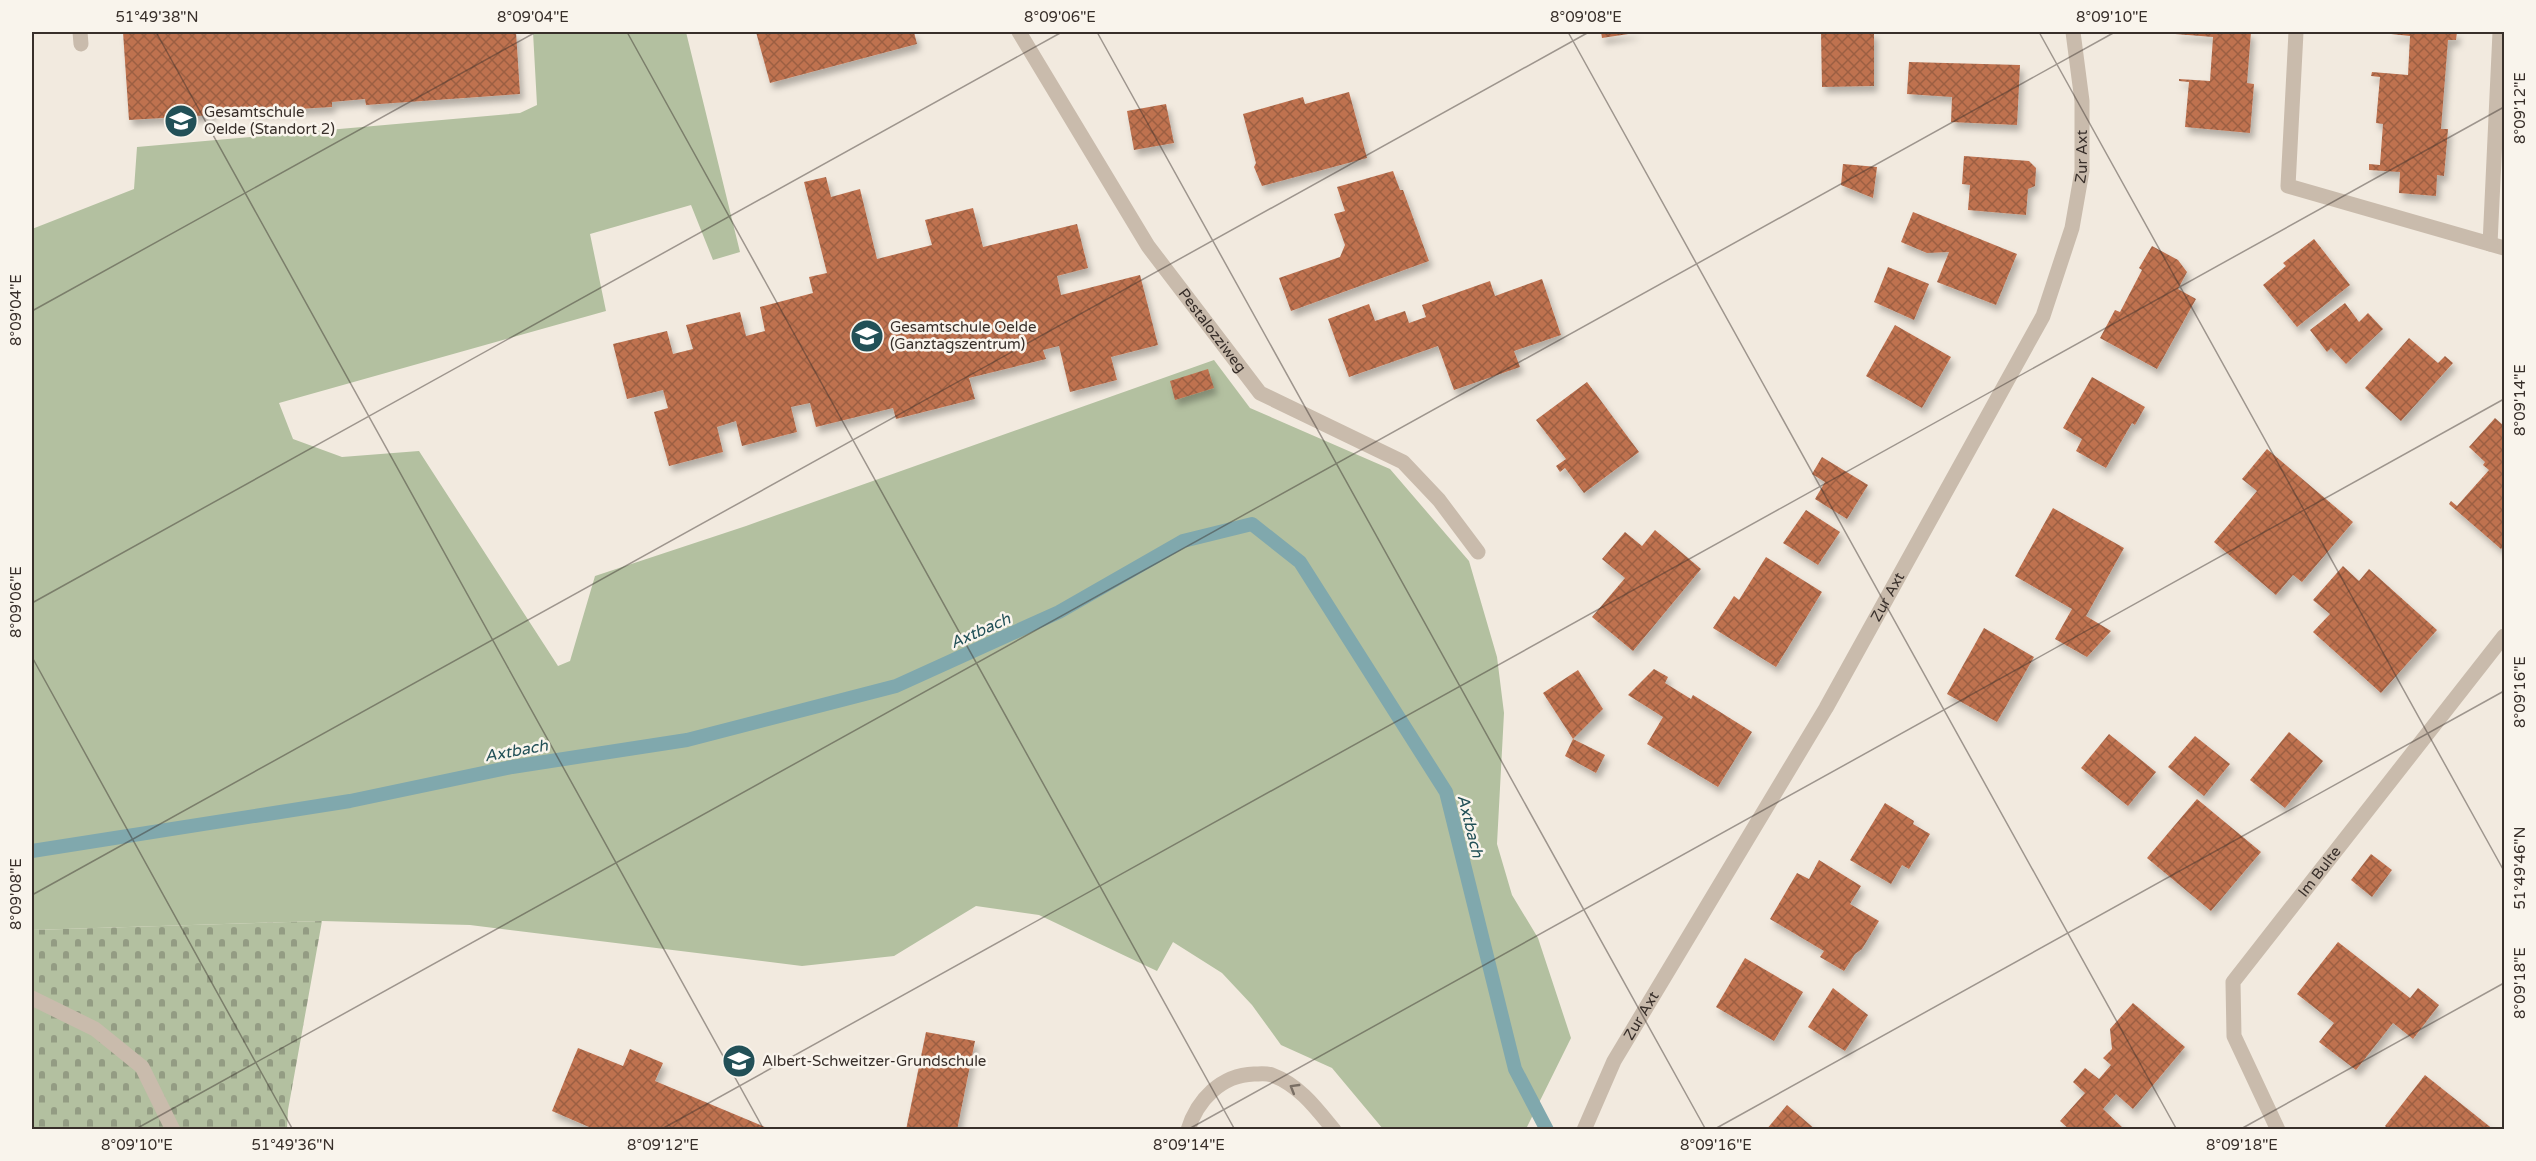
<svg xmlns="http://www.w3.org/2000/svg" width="2536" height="1161" viewBox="0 0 2536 1161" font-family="'Varela Round',sans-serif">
  <defs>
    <pattern id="cemetery-stones" width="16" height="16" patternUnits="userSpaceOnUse" patternTransform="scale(1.5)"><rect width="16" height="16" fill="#b3c0a0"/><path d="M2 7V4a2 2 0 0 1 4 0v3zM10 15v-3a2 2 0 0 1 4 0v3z" fill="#939c83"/></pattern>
    <pattern id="building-cross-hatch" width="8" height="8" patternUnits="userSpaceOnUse" patternTransform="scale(1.5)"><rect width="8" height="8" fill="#bf7250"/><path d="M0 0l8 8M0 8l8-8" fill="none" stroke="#9c5e43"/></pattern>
    <filter id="shadow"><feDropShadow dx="3.5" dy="6" stdDeviation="3" flood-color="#0004"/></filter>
  </defs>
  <rect width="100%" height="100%" fill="#f2eadf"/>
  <path fill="#b3c0a0" d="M533,32H686L740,252L713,260L691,205L590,234L606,311L279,403L293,439L342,457L419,451L558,666L570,661L595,576L746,526L1214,360L1250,408L1390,469L1469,561L1497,657L1504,713L1497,844L1512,895L1538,938L1571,1038L1526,1129H1383L1332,1068L1281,1045L1252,1005L1222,973L1173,942L1157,971L1039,915L976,906L894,956L802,966L470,925L322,921L32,930V229L134,189L137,147L520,113L537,105Z"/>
  <path fill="url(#cemetery-stones)" d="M322,921L288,1110L287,1129H32V930Z"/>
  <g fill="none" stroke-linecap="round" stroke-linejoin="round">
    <path stroke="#80a8ad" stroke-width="14" d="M32,851L350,801L512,767L687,740L896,686L1059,612L1183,541L1252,524L1300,562L1446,792L1515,1069L1547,1130"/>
  </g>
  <g fill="url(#building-cross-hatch)" filter="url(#shadow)">
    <path d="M123,32H516L520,94L366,105L365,99L332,102V107L248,112V108L212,109L213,115L129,120Z"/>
    <path d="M756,32H914L917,44L770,83Z"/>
    <path d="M1601,32H1635V33L1602,38Z"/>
    <path d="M1821,32H1874V86L1822,87Z"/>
    <path d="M2176,32H2251L2247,83L2254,84L2250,133L2185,127L2189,82L2179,81V79L2210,81L2213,37L2175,34Z"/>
    <path d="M2391,32H2457L2456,40H2448L2441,129H2448L2444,176L2437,175L2436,196L2399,193L2400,172L2369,170V164L2380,165L2383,124L2376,123L2380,77L2371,76L2372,72L2408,75L2410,36L2391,34Z"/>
    <path d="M1909,62L2020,65L2017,125L1951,122L1952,97L1907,94Z"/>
    <path d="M1349,92L1367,158L1262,186L1254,167L1256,163L1243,114L1303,97L1305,104Z"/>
    <path d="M1166,104L1174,143L1134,150L1127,111Z"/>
    <path d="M1964,156L2029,161L2036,168L2035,186L2028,189L2026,215L1968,210L1970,185L1962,184Z"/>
    <path d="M1843,164L1877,167L1873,198L1841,185Z"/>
    <path d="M1393,171L1400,190H1403L1429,261L1291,311L1279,278L1340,257L1345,245L1334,214L1345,211L1337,187Z"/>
    <path d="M826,177L831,197L860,189L877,259L932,245L925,220L973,208L983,247L1077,224L1088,268L1057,276L1061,295L1140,275L1158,345L1111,357L1117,380L1070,392L1059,346L1043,350L1046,359L969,378L975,399L896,419L893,408L816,427L810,403L791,407L797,432L742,446L736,421L717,427L723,452L669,466L654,412L668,408L663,390L627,399L613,344L667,331L673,354L693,349L686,325L740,312L746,336L765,331L760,307L813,293L809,277L827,273L804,182Z"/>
    <path d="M1913,212L2017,254L1996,305L1937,282L1949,252L1927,253L1901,242Z"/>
    <path d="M2314,239L2350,285L2297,327L2263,285L2286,266L2283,263Z"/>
    <path d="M2152,246L2178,260L2187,272L2178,289L2196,299L2157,369L2100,338L2115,310L2120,312L2142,270L2139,268Z"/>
    <path d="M1888,267L1929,284L1914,320L1874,302Z"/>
    <path d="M1542,279L1561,335L1514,351L1520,367L1454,390L1438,346L1349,377L1328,319L1369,304L1375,321L1405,311L1409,323L1426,317L1422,305L1490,281L1495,296Z"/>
    <path d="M2345,303L2359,322L2368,313L2383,329L2346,364L2331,348L2327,352L2310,330Z"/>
    <path d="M1895,325L1951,357L1922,408L1866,376Z"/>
    <path d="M2409,338L2438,363L2445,356L2453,363L2401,421L2365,388Z"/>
    <path d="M1208,369L1214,388L1175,400L1170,381Z"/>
    <path d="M2092,377L2145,407L2135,425L2132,423L2106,468L2076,451L2082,439L2063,428Z"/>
    <path d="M1587,382L1639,452L1584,493L1565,468L1560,472L1556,466L1566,459L1536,420Z"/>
    <path d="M2495,418L2504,426V546L2501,549L2449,504L2451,501L2457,506L2489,470L2483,465L2485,462L2469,447Z"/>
    <path d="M2267,449L2353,522L2302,582L2293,575L2276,595L2214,542L2257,491L2242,479Z"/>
    <path d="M1822,457L1868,485L1847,519L1815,499L1825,482L1812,474Z"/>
    <path d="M2053,508L2124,548L2086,616L2111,631L2087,657L2055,639L2072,609L2015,576Z"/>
    <path d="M1806,510L1840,532L1818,565L1783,543Z"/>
    <path d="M1655,530L1701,569L1633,651L1592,617L1625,578L1602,559L1625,532L1642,546Z"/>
    <path d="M1766,557L1822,592L1776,667L1713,628L1734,596L1739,600Z"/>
    <path d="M2343,566L2359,581L2369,569L2437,630L2381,693L2313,632L2330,614L2313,600Z"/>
    <path d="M1984,628L2034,657L1997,722L1947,694Z"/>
    <path d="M1654,669L1668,677L1665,683L1691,699L1693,695L1752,732L1718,787L1647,744L1663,717L1628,695Z"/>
    <path d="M1578,670L1603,709L1573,739L1543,693Z"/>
    <path d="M2289,732L2323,761L2285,808L2250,780Z"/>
    <path d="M2109,734L2156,772L2128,806L2081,768Z"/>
    <path d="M2195,736L2230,764L2204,796L2168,767Z"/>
    <path d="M1573,739L1605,755L1596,773L1565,756Z"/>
    <path d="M2197,799L2261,852L2211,911L2147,858Z"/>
    <path d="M1885,803L1914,821L1913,824L1930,834L1909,869L1902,865L1891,884L1850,860Z"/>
    <path d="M2371,854L2392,870L2372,897L2351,880Z"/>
    <path d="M1819,860L1861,886L1850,904L1879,921L1862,949L1855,954L1844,971L1820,957L1824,951L1770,919L1797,873L1809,879Z"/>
    <path d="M2338,942L2410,998L2418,988L2439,1005L2413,1039L2393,1023L2356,1070L2319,1042L2334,1023L2297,994Z"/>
    <path d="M1745,958L1803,992L1774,1041L1716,1007Z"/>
    <path d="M1833,988L1868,1015L1845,1051L1808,1027Z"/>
    <path d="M2133,1003L2185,1047L2133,1109L2116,1094L2103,1109L2125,1130H2070L2060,1121L2085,1093L2073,1082L2085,1068L2099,1079L2111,1065L2103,1058L2112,1049L2110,1029Z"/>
    <path d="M926,1032L975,1041L957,1130H906Z"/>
    <path d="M578,1048L623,1066L630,1049L663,1063L655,1081L772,1130H596L552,1111Z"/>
    <path d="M2425,1075L2494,1130H2389L2385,1126Z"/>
    <path d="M1787,1105L1816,1130H1766Z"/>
  </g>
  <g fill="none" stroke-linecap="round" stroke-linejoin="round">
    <g stroke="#c9bbac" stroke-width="15">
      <path d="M80,32L81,44"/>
      <path d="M2296,32L2288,186L2504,248"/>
      <path d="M2490,244L2500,32"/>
      <path d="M32,998L95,1029L142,1067L173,1130"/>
    </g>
    <g stroke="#c9bbac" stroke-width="15">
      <path id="s1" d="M1019,32L1148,246L1260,393L1403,462L1439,500L1478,552"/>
      <path d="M1188,1130C1197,1100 1221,1075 1254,1074C1259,1074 1267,1073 1272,1075C1299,1085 1316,1108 1334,1130"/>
      <path id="s2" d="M2278,1130L2234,1036L2233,982L2504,636"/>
    </g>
    <path stroke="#c9bbac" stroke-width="15" id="s3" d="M1584,1130L1614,1061L1826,708L2043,316L2072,228L2082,171V101L2073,32"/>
  </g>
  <defs><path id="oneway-chevron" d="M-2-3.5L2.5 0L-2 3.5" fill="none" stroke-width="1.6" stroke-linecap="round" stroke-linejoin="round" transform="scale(1.5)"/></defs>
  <use stroke="#796e64" href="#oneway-chevron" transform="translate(1294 1088) rotate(-149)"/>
  <path fill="none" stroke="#382f2a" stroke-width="1.5" stroke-opacity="0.45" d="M156,32L764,1130M627,32L1235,1130M1097,32L1706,1130M1568,32L2177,1130M2039,32L2504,871M32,311L536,32M32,603L1062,32M32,657L293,1130M32,895L1589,32M134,1130L2115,32M660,1130L2504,107M1187,1130L2504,399M1713,1130L2504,691M2239,1130L2504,983"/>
  <defs>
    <symbol id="school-disc" viewBox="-11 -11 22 22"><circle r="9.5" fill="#225057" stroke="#f9f4ec"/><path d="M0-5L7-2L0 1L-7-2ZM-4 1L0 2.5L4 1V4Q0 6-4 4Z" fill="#fff"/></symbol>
  </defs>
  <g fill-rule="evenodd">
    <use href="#school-disc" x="162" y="102" width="38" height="38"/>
    <use href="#school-disc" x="848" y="317" width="38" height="38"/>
    <use href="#school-disc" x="720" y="1042" width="38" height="38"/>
  </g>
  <g text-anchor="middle" stroke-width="5" stroke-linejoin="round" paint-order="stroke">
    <g font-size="15" fill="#382f2a" stroke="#f9f4ec" text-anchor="start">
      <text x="204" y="117">Gesamtschule<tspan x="204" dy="17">Oelde (Standort 2)</tspan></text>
      <text x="890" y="332">Gesamtschule Oelde<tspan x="890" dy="17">(Ganztagszentrum)</tspan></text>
      <text x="762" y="1066">Albert-Schweitzer-Grundschule</text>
    </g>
    <g font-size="15" fill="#382f2a" stroke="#f9f4ec">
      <text dy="5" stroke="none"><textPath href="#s3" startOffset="1100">Zur Axt</textPath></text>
      <text dy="5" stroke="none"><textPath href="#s1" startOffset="356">Pestalozziweg</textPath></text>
      <text dy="5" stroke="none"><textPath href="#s3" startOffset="614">Zur Axt</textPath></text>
      <text dy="5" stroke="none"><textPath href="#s2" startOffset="298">Im Bulte</textPath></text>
      <text dy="5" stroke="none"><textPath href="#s3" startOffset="128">Zur Axt</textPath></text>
    </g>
    <g font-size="16" font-style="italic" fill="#225057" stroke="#f9f4ec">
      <text transform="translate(980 630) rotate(-24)" y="6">Axtbach</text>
      <text transform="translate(516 750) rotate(-10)" y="6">Axtbach</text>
      <text transform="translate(1471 826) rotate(76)" y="6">Axtbach</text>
    </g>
  </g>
  <rect width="2536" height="1161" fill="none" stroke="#f9f4ec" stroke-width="66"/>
  <rect x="33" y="33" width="2470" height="1095" fill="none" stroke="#382f2a" stroke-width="2"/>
  <g font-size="15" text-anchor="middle" fill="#382f2a">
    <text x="157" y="22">51°49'38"N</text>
    <text x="533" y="22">8°09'04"E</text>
    <text x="1060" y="22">8°09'06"E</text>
    <text x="1586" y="22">8°09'08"E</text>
    <text x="2112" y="22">8°09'10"E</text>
    <text transform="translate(2520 108) rotate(-90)" y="5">8°09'12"E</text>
    <text transform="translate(16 310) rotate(-90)" y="5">8°09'04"E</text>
    <text transform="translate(2520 400) rotate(-90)" y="5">8°09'14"E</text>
    <text transform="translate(16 602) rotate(-90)" y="5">8°09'06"E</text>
    <text transform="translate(2520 692) rotate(-90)" y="5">8°09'16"E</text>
    <text transform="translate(2520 868) rotate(-90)" y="5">51°49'46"N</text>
    <text transform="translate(16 894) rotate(-90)" y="5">8°09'08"E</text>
    <text transform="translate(2520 983) rotate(-90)" y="5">8°09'18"E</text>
    <text x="137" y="1150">8°09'10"E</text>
    <text x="293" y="1150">51°49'36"N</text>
    <text x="663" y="1150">8°09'12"E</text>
    <text x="1189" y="1150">8°09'14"E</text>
    <text x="1716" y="1150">8°09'16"E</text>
    <text x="2242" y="1150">8°09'18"E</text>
  </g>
</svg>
